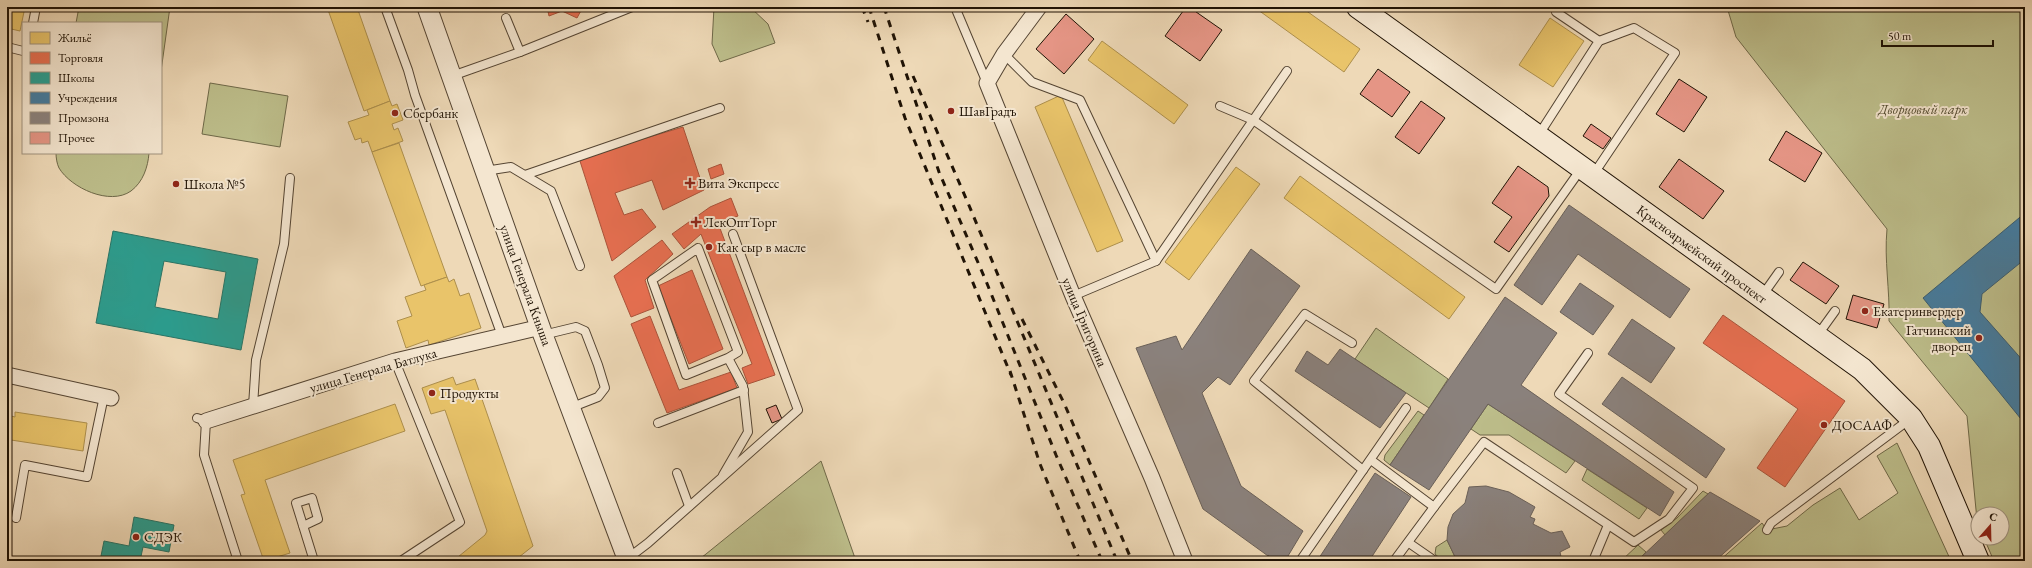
<svg xmlns="http://www.w3.org/2000/svg" width="2032" height="568" viewBox="0 0 2032 568" font-family="'EB Garamond',serif">
  <rect width="100%" height="100%" fill="#eed9b7"/>
  <filter id="stains"><feTurbulence type="fractalNoise" baseFrequency=".005" numOctaves="4"/><feColorMatrix values="0 0 0 0 .2 0 0 0 0 .09 0 0 0 0 .02 0 0 0 .5 -.17"/></filter>
  <radialGradient id="worn" r=".72"><stop offset=".6" stop-color="#630" stop-opacity="0"/><stop offset="1" stop-color="#630" stop-opacity=".3"/></radialGradient>
  <g fill="#bdbe8b" stroke="#6e6848">
    <path d="M79,7H170L161,71V23H76Z"/>
    <path d="M714,7H750L768,24L775,43L720,62L712,44Z"/>
    <path d="M1727,7H2025V561H1994L1993,559L1984,538H2002V514H1978V523L1977,520L1967,416L1889,321C1890,290 1884,260 1887,229L1736,37Z"/>
    <path d="M210,83L288,96L280,147L202,134Z"/>
    <path d="M56,153H149C148,167 143,182 131,191C110,206 71,188 59,168C57,164 56,158 56,153Z"/>
    <path d="M1376,328L1448,379L1429,408L1355,359Z"/>
    <path d="M1488,404L1575,461L1566,473L1509,435H1480L1471,429Z"/>
    <path d="M1418,411L1424,415L1390,465L1384,460L1385,455Z"/>
    <path d="M1897,443L1951,561H1719L1762,523L1767,530L1787,526L1813,505L1840,488L1859,520L1898,493L1877,456Z"/>
    <path d="M821,461L856,561H697L706,554Z"/>
    <path d="M1587,469L1647,508L1639,519L1582,480Z"/>
    <path d="M1703,491L1708,494L1665,535L1661,530L1677,518Z"/>
    <path d="M1447,540L1456,559L1459,561H1443L1435,554L1436,547Z"/>
    <path d="M1638,545L1646,552L1637,561H1621Z"/>
  </g>
  <g fill="#e9c46a" stroke="#ad8f4c">
    <path d="M7,7H25L20,31L7,28Z"/>
    <path d="M327,7H357L390,101L364,111Z"/>
    <path d="M1254,7H1301L1360,49L1344,72Z"/>
    <path d="M1550,18L1584,41L1553,87L1519,65Z"/>
    <path d="M1102,41L1188,105L1174,124L1088,60Z"/>
    <path d="M1061,95L1123,241L1097,252L1035,107Z"/>
    <path d="M390,101L392,106L397,104L403,120L392,124L394,130L398,128L403,141L372,152L368,141L362,143L361,138L355,140L348,122L369,115L367,110Z"/>
    <path d="M399,143L447,277L421,286L372,152Z"/>
    <path d="M1236,167L1260,184L1189,280L1165,262Z"/>
    <path d="M1300,176L1465,297L1449,319L1284,198Z"/>
    <path d="M447,277L449,282L454,279L460,296L469,293L481,328L429,345L428,340L406,348L397,321L412,316L405,297L426,290L424,285Z"/>
    <path d="M453,377L456,385L475,379L533,546L514,561H453L485,535L487,531L445,410L431,414L422,388Z"/>
    <path d="M395,404L405,431L265,480L290,553L264,561L241,495L245,494L233,460Z"/>
    <path d="M15,412L87,423L83,451L11,440V437L7,436V415L15,417Z"/>
  </g>
  <g fill="#e76f51" stroke="#ab533a">
    <path d="M547,7H583L577,18L562,11L549,16Z"/>
    <path d="M683,127L704,190L663,210L652,180L615,193L624,215L642,209L656,227L612,261L579,158Z"/>
    <path d="M721,164L724,174L711,179L708,169Z"/>
    <path d="M731,198L738,216L718,223L775,375L748,384L742,368L752,364L701,234L684,249L672,234L710,207Z"/>
    <path d="M662,240L673,254L645,280L654,308L631,317L614,276Z"/>
    <path d="M692,270L723,349L689,364L658,286Z"/>
    <path d="M1723,315L1845,401L1785,487L1757,468L1798,409L1703,343Z"/>
    <path d="M650,316L679,390L731,372L737,388L667,413L631,324Z"/>
  </g>
  <g fill="#2a9d8f" stroke="#277466" fill-rule="evenodd">
    <path d="M113,231L258,259L241,350L96,323ZM164,261L226,272L218,319L155,307Z"/>
    <path d="M134,517L174,525L169,552L143,547L140,561H100L104,541L129,546Z"/>
  </g>
  <path fill="#457b9d" stroke="#3a5c6f" d="M2025,213V259L1982,294L1980,312L2025,363V424L1923,298Z"/>
  <g fill="#8a817c" stroke="#6a6058">
    <path d="M1569,205L1690,289L1670,318L1578,254L1542,305L1514,285Z"/>
    <path d="M1251,249L1300,286L1230,385L1218,377L1202,393L1241,486L1303,531L1285,561H1275L1203,509L1136,348L1176,336L1182,350Z"/>
    <path d="M1580,283L1614,306L1593,335L1560,312Z"/>
    <path d="M1505,297L1557,333L1521,385L1674,492L1660,516L1488,404L1429,490L1390,465Z"/>
    <path d="M1632,319L1675,348L1651,383L1608,354Z"/>
    <path d="M1340,349L1406,393L1380,428L1295,371L1307,351L1328,365Z"/>
    <path d="M1622,377L1725,449L1706,478L1602,404Z"/>
    <path d="M1375,473L1411,497L1369,561H1317Z"/>
    <path d="M1486,486L1509,492L1535,507L1530,517L1535,519L1533,524L1551,533L1562,531L1570,547L1560,552L1562,561H1459L1456,559L1447,540L1448,527L1453,514L1465,503L1469,487Z"/>
    <path d="M1710,492L1760,521L1715,561H1637Z"/>
    <path d="M1268,555L1275,561H1264Z"/>
  </g>
  <g fill="#e59585" stroke="#201305">
    <path d="M1186,7H1189L1222,30L1200,61L1165,36Z"/>
    <path d="M1066,14L1094,39L1064,74L1036,49Z"/>
    <path d="M1378,69L1410,92L1392,117L1360,94Z"/>
    <path d="M1679,79L1707,97L1684,132L1656,114Z"/>
    <path d="M1421,101L1445,118L1419,154L1395,137Z"/>
    <path d="M1591,124L1611,138L1603,149L1583,136Z"/>
    <path d="M1786,131L1822,153L1805,182L1769,160Z"/>
    <path d="M1679,159L1724,191L1703,219L1659,187Z"/>
    <path d="M1518,166L1548,187L1549,196L1509,252L1494,242L1512,217L1492,203Z"/>
    <path d="M1803,262L1839,286L1826,304L1790,280Z"/>
    <path d="M1853,295L1884,304L1877,328L1846,319Z"/>
    <path d="M776,405L782,419L772,423L766,409Z"/>
  </g>
  <g fill="none" stroke-linecap="round" stroke-linejoin="round">
    <defs>
      <g id="service">
        <path d="M385,7L408,70L415,95L502,336"/>
        <path d="M955,7L987,83"/>
        <path d="M33,23L36,7"/>
        <path d="M7,47L23,51"/>
        <path d="M520,52L632,7"/>
        <path d="M1004,54L1032,82L1080,100L1156,261L1073,296"/>
        <path d="M452,76L520,52L506,18"/>
        <path d="M1220,106L1253,120L1496,289L1581,169"/>
        <path d="M1538,136L1599,41L1556,12"/>
        <path d="M485,171L511,167L551,191L580,266"/>
        <path d="M525,175L720,108"/>
        <path d="M1593,175L1675,53L1634,28L1599,41"/>
        <path d="M1156,261L1287,71"/>
        <path d="M1762,296L1779,272"/>
        <path d="M543,335L576,327L585,331L598,365L605,388L598,397L570,408"/>
        <path d="M1817,336L1835,311"/>
        <path d="M1352,343L1305,314L1254,381L1363,470"/>
        <path d="M395,361L460,522L401,561"/>
        <path d="M253,406L256,360L284,244L290,178"/>
        <path d="M197,418L206,421L204,455L238,561"/>
        <path d="M658,423L744,390"/>
        <path d="M1371,460L1434,507L1484,442L1634,542L1669,519L1693,488L1559,394L1588,353"/>
        <path d="M677,473L689,506"/>
        <path d="M723,475L748,432L743,386L728,358L738,352L698,248L652,280L686,375L728,358"/>
        <path d="M16,518L25,465L87,477L104,396"/>
        <path d="M303,526L318,519L312,498L296,503L314,561"/>
        <path d="M1767,530L1771,523L1910,419"/>
        <path d="M1409,543L1435,561"/>
        <path d="M627,559L648,543L798,410L733,234"/>
        <path d="M1300,561L1406,408"/>
        <path d="M1394,561L1434,507"/>
        <path d="M1593,561L1608,525"/>
      </g>
      <g id="minor">
        <path d="M1039,7L1004,54L987,83L1073,296L1152,478L1185,561"/>
        <path d="M7,375L111,398"/>
        <path d="M206,421L395,361L541,327"/>
      </g>
      <path id="tertiary" d="M427,7L543,335L628,561"/>
      <path id="secondary" d="M1358,7L1862,369L1911,418L1929,446L1978,561"/>
    </defs>
    <use href="#service" stroke="#544432" stroke-width="10"/>
    <use href="#minor" stroke="#544432" stroke-width="17"/>
    <use href="#tertiary" stroke="#544432" stroke-width="21"/>
    <use href="#secondary" stroke="#201305" stroke-width="24"/>
    <use href="#service" stroke="#f4e6d0" stroke-width="8"/>
    <use href="#minor" stroke="#f4e6d0" stroke-width="15"/>
    <use href="#tertiary" stroke="#f4e6d0" stroke-width="19"/>
    <use href="#secondary" stroke="#f4e6d0" stroke-width="22"/>
    <g stroke="#201305" stroke-width="3" stroke-dasharray="7 7" stroke-linecap="butt">
      <path d="M862,7L868,22"/>
      <path d="M869,7L905,118L1011,375"/>
      <path d="M884,7L939,172L986,281L1056,455L1102,561"/>
      <path d="M913,76L968,203L1117,561"/>
      <path d="M1022,319L1064,403L1132,561"/>
      <path d="M1010,371L1040,464L1080,561"/>
    </g>
  </g>
  <g fill="#8f2418" stroke="#f4e6d0" stroke-width="1.5">
    <circle cx="951" cy="111" r="4"/>
    <circle cx="395" cy="113" r="4"/>
    <path d="M688 177h4v4h4v4h-4v4h-4v-4h-4v-4h4z"/>
    <circle cx="176" cy="184" r="4"/>
    <path d="M694 216h4v4h4v4h-4v4h-4v-4h-4v-4h4z"/>
    <circle cx="709" cy="247" r="4"/>
    <circle cx="1865" cy="311" r="4"/>
    <circle cx="1979" cy="338" r="4"/>
    <circle cx="432" cy="393" r="4"/>
    <circle cx="1824" cy="425" r="4"/>
    <circle cx="136" cy="537" r="4"/>
  </g>
  <g text-anchor="middle" stroke-width="4" stroke-linejoin="round" paint-order="stroke">
    <g font-size="14" font-style="italic" fill="#574f34" stroke="#f4e6d0">
      <text x="1923" y="114">Дворцовый парк</text>
    </g>
    <g font-size="14" fill="#201305" stroke="#f4e6d0" text-anchor="start">
      <text x="959" y="116">ШавГрадъ</text>
      <text x="403" y="118">Сбербанк</text>
      <text x="698" y="188">Вита Экспресс</text>
      <text x="184" y="189">Школа №5</text>
      <text x="704" y="227">ЛекОптТорг</text>
      <text x="717" y="252">Как сыр в масле</text>
      <text x="1873" y="316">Екатеринвердер</text>
      <text x="1971" y="335" text-anchor="end">Гатчинский<tspan x="1971" dy="16">дворец</tspan></text>
      <text x="440" y="398">Продукты</text>
      <text x="1832" y="430">ДОСААФ</text>
      <text x="144" y="542">СДЭК</text>
    </g>
    <g font-size="14" fill="#201305" stroke="#f4e6d0">
      <text transform="translate(1702 254) rotate(36)" y="5">Красноармейский проспект</text>
      <text transform="translate(526 285) rotate(70)" y="5">улица Генерала Кныша</text>
      <text transform="translate(1085 322) rotate(67)" y="5">улица Григорина</text>
      <text transform="translate(373 370) rotate(-16)" y="5">улица Генерала Батлука</text>
    </g>
  </g>
  <rect width="2032" height="568" fill="none" stroke="#eed9b7" stroke-width="24"/>
  <rect x="8" y="8" width="2016" height="552" fill="none" stroke="#201305" stroke-width="2"/>
  <rect x="12" y="12" width="2008" height="544" fill="none" stroke="#201305"/>
  <rect x="22" y="22" width="140" height="132" fill="#f4e6d0" stroke="#9f927f"/>
  <rect x="30" y="32" width="20" height="12" fill="#e9c46a" stroke="#9f927f"/>
  <text x="58" y="42" font-size="12" fill="#201305">Жильё</text>
  <rect x="30" y="52" width="20" height="12" fill="#e76f51" stroke="#9f927f"/>
  <text x="58" y="62" font-size="12" fill="#201305">Торговля</text>
  <rect x="30" y="72" width="20" height="12" fill="#2a9d8f" stroke="#9f927f"/>
  <text x="58" y="82" font-size="12" fill="#201305">Школы</text>
  <rect x="30" y="92" width="20" height="12" fill="#457b9d" stroke="#9f927f"/>
  <text x="58" y="102" font-size="12" fill="#201305">Учреждения</text>
  <rect x="30" y="112" width="20" height="12" fill="#8a817c" stroke="#9f927f"/>
  <text x="58" y="122" font-size="12" fill="#201305">Промзона</text>
  <rect x="30" y="132" width="20" height="12" fill="#e59585" stroke="#9f927f"/>
  <text x="58" y="142" font-size="12" fill="#201305">Прочее</text>
  <g transform="translate(1990 526) rotate(20)"><circle r="19" fill="#f4e6d0" stroke="#9f927f"/>
  <path d="M0-3L7 15L0 10L-7 15Z" fill="#8f2418"/>
  <text y="-6" font-size="11" font-weight="bold" text-anchor="middle" fill="#201305">С</text>
  </g>
  <path d="M1882 40v6h111v-6" fill="none" stroke="#201305" stroke-width="2"/>
  <text x="1888" y="40" font-size="12" fill="#201305" stroke="#f4e6d0" stroke-width="3" paint-order="stroke">50 m</text>
  <rect width="100%" height="100%" filter="url(#stains)"/>
  <rect width="100%" height="100%" fill="url(#worn)"/>
</svg>
